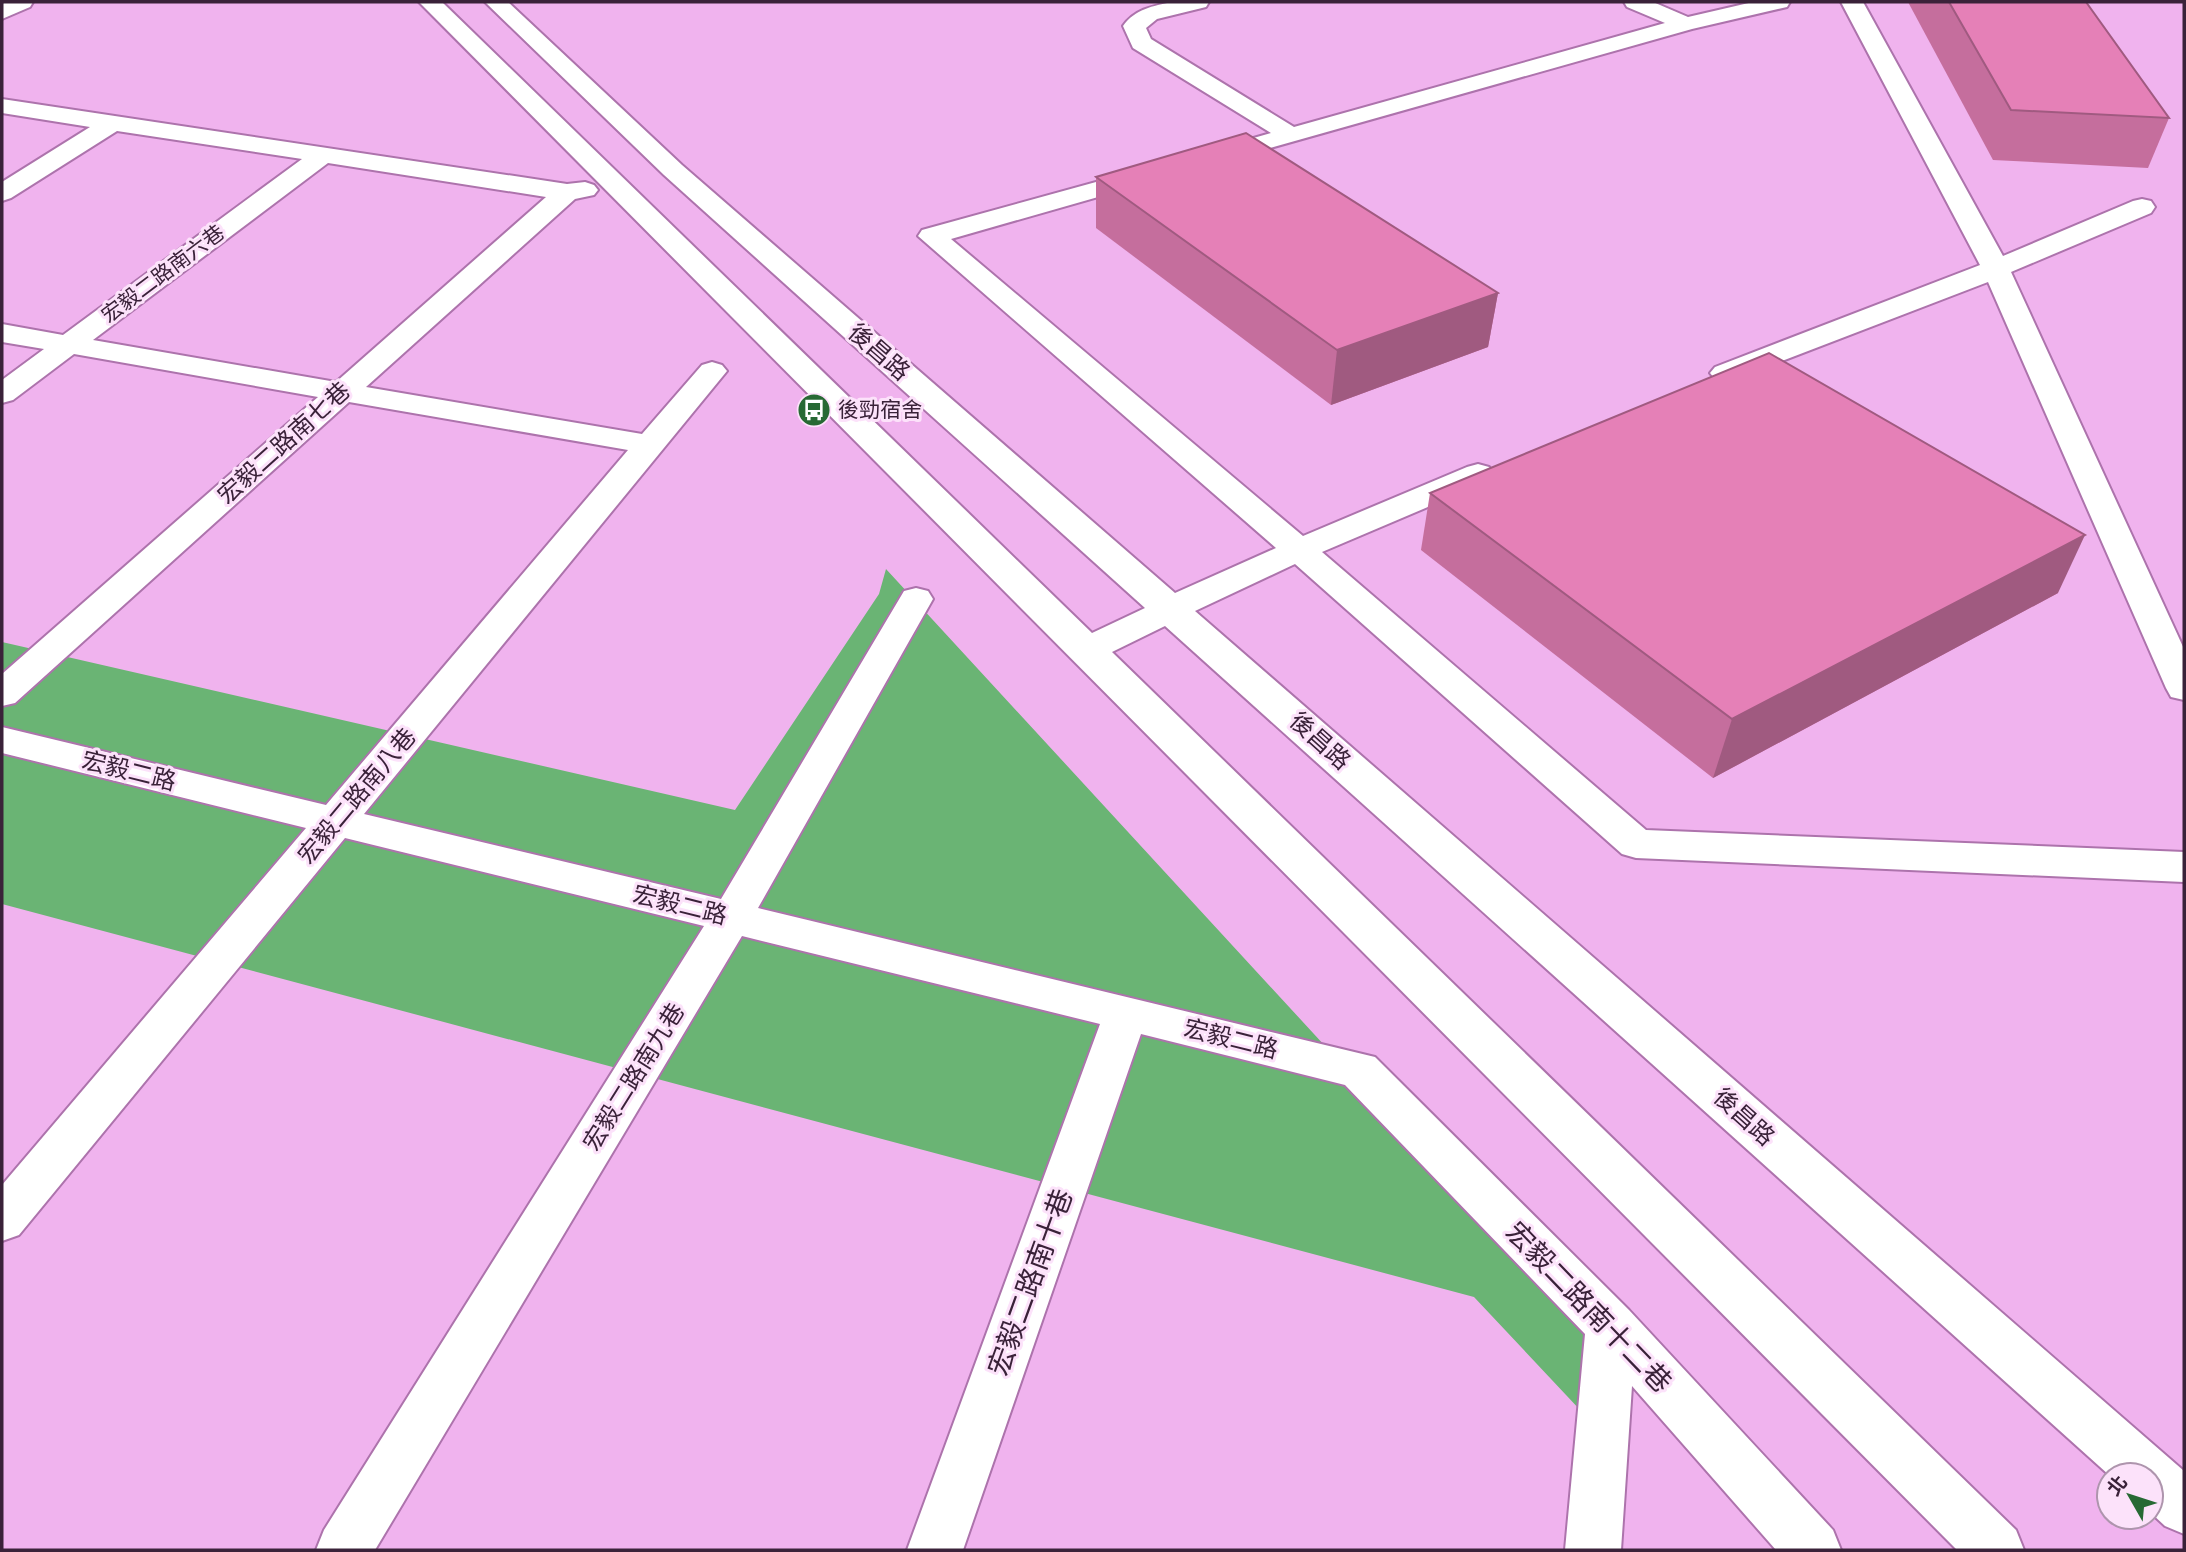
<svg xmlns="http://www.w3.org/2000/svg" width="2186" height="1552" viewBox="0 0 2186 1552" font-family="'Public Sans','Noto Sans TC',sans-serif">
  <rect width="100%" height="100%" fill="#f0b3ee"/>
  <path fill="#6ab474" d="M886,569L1591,1335L1582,1412L1474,1297L2,904V642L735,810L879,594Z"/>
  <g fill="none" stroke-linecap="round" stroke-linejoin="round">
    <defs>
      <g id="minor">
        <path d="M6,2H33L30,7L2,19V4Z"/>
        <path d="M419,2H442L1092,633L1145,608L664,175L485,2H508L682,165L1175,593L1276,548L918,236L922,230L1136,171L1145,168L1154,171L1158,176L1154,181L951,239L1303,536L1467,467L1478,464L1489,467L1494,474L1489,481L1322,552L1646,830L2184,852V882L1636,858L1622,854L1295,564L1195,611L2184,1471V1534L2165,1526L2151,1513V1475H2109L1165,626L1112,652L2016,1530L2024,1550H1957Z"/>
        <path d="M1172,2H1209L1206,7L1157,19L1146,28L1151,39L1294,127L1665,23L1627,7L1624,2H1653L1688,17L1753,2H1790L1787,7L1692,29L1210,165L1201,163L1198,158L1201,153L1271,133L1133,48L1123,26C1135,9 1153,6 1172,2Z"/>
        <path d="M1841,2H1863L2003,256L2133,201L2142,199L2151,201L2155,207L2151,213L2011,272L2184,649V700L2171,697L2166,688L1988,282L1735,379L1725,382L1715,379L1710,373L1715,367L1980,265Z"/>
        <path d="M2,99L567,184L585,182L594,185L598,190L594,195L575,199L366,387L642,434L702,365L712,362L722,365L727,371L364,814L721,899L904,591L916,588L928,591L933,599L758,908L1375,1057L1629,1310L1833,1530L1841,1550H1776L1632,1386L1621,1550H1565L1585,1334L1345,1085L1141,1034L963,1550H907L1100,1024L742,936L375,1550H316L324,1530L704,926L345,838L19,1235L2,1241V1185L306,828L2,753V727L326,805L628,450L349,402L15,703L2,706V674L318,397L74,354L13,400L2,403V380L44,349L2,342V324L63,335L302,159L117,131L11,198L2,201V182L90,127L2,113ZM328,163L546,197L336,382L93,340Z"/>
      </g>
    </defs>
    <use href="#minor" stroke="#ad73ac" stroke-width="4"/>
    <use href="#minor" fill="#fff" fill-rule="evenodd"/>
  </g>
  <g fill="#c56e9d">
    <path d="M1908,2H2086L2169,118L2148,168L1993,160Z"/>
    <path d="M1096,177L1498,293L1488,347L1331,405L1096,228Z"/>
    <path d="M1430,493L2058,593L1713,778L1421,550Z"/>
  </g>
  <g fill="#a05a80">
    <path d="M1498,293L1488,347L1331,405L1337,350Z"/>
    <path d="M2085,535L2058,593L1713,778L1732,719Z"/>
  </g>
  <g fill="#e580b7" stroke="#a05a80" stroke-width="2">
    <path d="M1949,2H2086L2169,118L2011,110Z"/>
    <path d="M1246,133L1498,293L1337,350L1096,177Z"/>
    <path d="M1769,353L2085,535L1732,719L1430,493Z"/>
  </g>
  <defs>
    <symbol id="bus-disc" viewBox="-11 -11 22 22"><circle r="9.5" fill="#276934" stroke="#fce2fa"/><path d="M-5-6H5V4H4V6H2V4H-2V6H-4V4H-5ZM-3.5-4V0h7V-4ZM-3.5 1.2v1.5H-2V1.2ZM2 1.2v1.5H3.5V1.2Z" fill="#fff"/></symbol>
  </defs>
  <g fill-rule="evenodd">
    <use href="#bus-disc" x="795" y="391" width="38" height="38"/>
  </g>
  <g text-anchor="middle" stroke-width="6" stroke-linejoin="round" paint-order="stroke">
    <g font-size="21" fill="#3a2239" stroke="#fce2fa">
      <text transform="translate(163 274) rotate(-37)" y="7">宏毅二路南六巷</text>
    </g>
    <g font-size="21" fill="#3a2239" stroke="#fce2fa" text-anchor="start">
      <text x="838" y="417">後勁宿舍</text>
    </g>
    <g font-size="24" fill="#3a2239" stroke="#fce2fa">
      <text transform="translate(879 352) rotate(41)" y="8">後昌路</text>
      <text transform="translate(284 443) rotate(-42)" y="8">宏毅二路南七巷</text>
      <text transform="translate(1320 741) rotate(42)" y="8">後昌路</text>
      <text transform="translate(129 771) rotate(14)" y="8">宏毅二路</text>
      <text transform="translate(357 796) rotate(-50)" y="8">宏毅二路南八巷</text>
      <text transform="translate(680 905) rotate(14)" y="8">宏毅二路</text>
      <text transform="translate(1231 1039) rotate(14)" y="8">宏毅二路</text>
      <text transform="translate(634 1077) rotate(-58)" y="8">宏毅二路南九巷</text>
      <text transform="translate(1744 1117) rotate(42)" y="8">後昌路</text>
    </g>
    <g font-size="28" fill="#3a2239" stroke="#fce2fa">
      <text transform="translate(1030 1282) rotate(-70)" y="10">宏毅二路南十巷</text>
      <text transform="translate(1589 1307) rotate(46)" y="10">宏毅二路南十二巷</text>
    </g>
  </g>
  <rect width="2186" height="1552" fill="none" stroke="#3a2239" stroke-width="7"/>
  <g transform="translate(2130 1496) rotate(309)"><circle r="33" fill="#fce2fa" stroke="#ae95ad" stroke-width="2"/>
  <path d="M0-5L12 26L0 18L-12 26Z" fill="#276934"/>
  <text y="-10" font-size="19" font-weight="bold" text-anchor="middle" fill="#3a2239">北</text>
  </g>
</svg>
